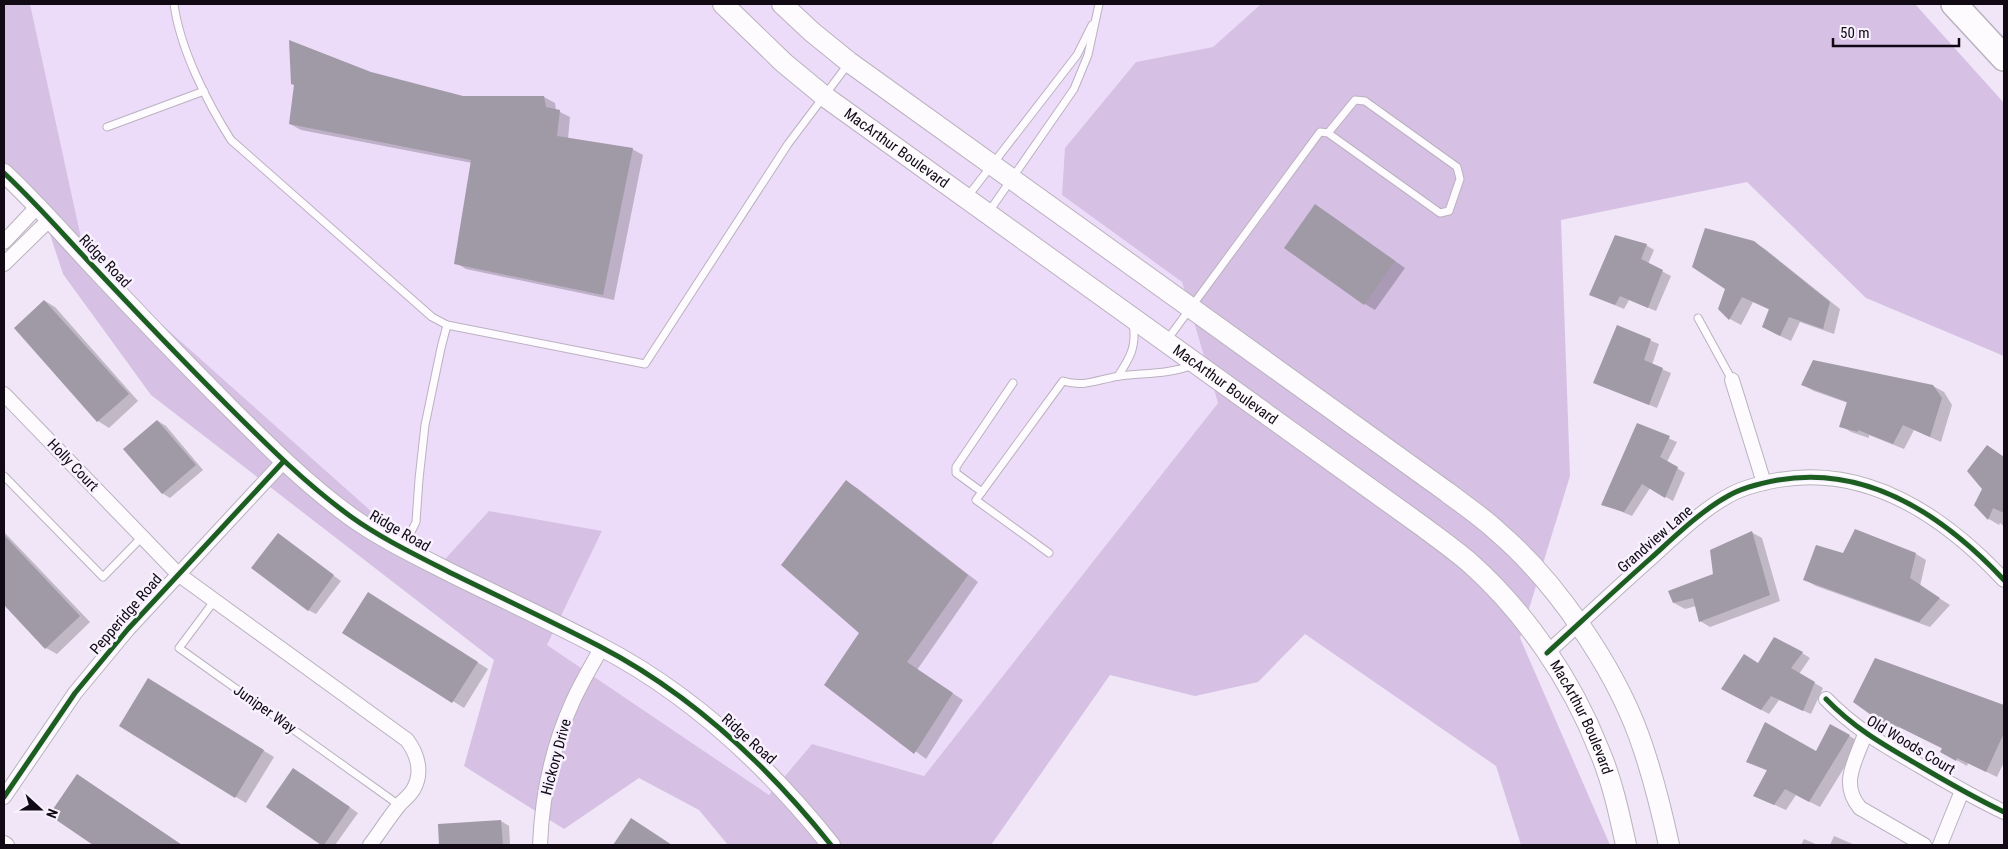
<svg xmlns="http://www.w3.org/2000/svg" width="2008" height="849" viewBox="0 0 2008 849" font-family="'Roboto Condensed',sans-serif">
  <rect width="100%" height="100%" fill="#f0e6f7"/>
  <path fill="#eddcf9" d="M30,4H1261L1213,47L1136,62L1062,195L1182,282L1218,403L924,776L812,744L769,795L547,645L602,531L436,569L85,256Z"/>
  <path fill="#d6c1e4" d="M4,4H30L85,256L436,569L489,511L602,531L547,645L769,795L812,744L924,776L1218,403L1182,282L1062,195L1065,148L1136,62L1213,47L1261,4H1915L2004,103V356L1866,298L1747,182L1561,220L1570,476L1520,638L1610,845H1521L1496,766L1305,634L1258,682L1195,696L1110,675L991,845H728L699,810L639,778L564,829L464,766L494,660L151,395L63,274L43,213L4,179Z"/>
  <g fill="#0003">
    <path d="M370,73L462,97H544L555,103L556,110L570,117L568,139L632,149L643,155L614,300L466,269L456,263L472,163L301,130L290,124Z"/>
    <path d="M1326,212L1405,268L1375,310L1365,304Z"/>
    <path d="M1753,242L1765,249L1840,309L1834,334L1800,322L1791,341L1774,333L1770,310L1753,302L1741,325L1730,319L1719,309Z"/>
    <path d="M1646,245L1654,250L1648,264L1671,276L1656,311L1629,300L1624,309L1591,295Z"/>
    <path d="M45,301L55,307L138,401L109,428L98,421L16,328Z"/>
    <path d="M1617,327L1659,344L1652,365L1671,373L1657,408L1595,383Z"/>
    <path d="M1803,385L1933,386L1944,392L1952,405L1941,442L1914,430L1904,449L1869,435V438L1851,432L1841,426L1848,403L1814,391Z"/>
    <path d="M158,421L166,426L203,470L170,498L162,493Z"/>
    <path d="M1638,425L1677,442L1667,462L1685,473L1673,501L1650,488L1632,516L1603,504Z"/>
    <path d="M1987,447L2004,457V526L2000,523L1999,525L1989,519L1976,505L1983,488Z"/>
    <path d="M846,482L857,488L978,582L917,670L963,700L926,759L826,685L861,633Z"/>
    <path d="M4,532L90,622L57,654L46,648L4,603Z"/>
    <path d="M1751,532L1762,538L1780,601L1710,627L1700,621L1696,606L1685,609L1674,603L1715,575Z"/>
    <path d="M278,535L341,581L316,614L308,610Z"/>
    <path d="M1844,554H1916L1926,560L1920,586L1950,605L1930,627L1816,586L1805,580Z"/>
    <path d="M379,600L488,669L464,708L344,633Z"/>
    <path d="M1802,653L1810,658L1799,674L1823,688L1811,714L1779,700L1769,714L1723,689L1759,664Z"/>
    <path d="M1875,659L2004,706V762L1997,777L1968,763L1967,766L1942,752L1943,749L1899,727L1896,730L1854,701Z"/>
    <path d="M159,686L274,757L246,803L236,797Z"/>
    <path d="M1830,725L1860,742L1820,807L1796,795L1786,810L1766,801L1768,771L1747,762L1817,753Z"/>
    <path d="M302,774L358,813L335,845H323L267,807Z"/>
    <path d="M78,775L88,782L182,845H95L51,815Z"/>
    <path d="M631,820L642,826L671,845H615Z"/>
    <path d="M501,821L509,826L510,845H441L440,825Z"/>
    <path d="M1834,836L1855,845H1830Z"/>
    <path d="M1804,839L1818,845H1801Z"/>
  </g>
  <g fill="#a099a6">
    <path d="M289,40L371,72L463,96H544L546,107L560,110L557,136L633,148L603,295L454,264L471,160L289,124L294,85L291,84Z"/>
    <path d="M1315,204L1395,261L1364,305L1284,248Z"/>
    <path d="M1705,228L1754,241L1830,302L1823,329L1789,317L1780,336L1762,327L1769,309L1742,297L1729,320L1718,309L1725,289L1692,267Z"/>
    <path d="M1615,235L1647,244L1641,259L1663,270L1648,308L1620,296L1615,305L1589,295Z"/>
    <path d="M44,300L129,394L97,422L14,328Z"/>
    <path d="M1617,325L1651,339L1644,360L1663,368L1649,405L1593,383Z"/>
    <path d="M1813,360L1933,385L1942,398L1930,437L1903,425L1893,444L1858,430V432L1839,427L1847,402L1801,385Z"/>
    <path d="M157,420L196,465L162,494L123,449Z"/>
    <path d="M1637,423L1670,436L1660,457L1678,467L1665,498L1642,484L1624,512L1601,505Z"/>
    <path d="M1987,445L2004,457V513L1993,508L1988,520L1974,505L1982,489L1967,471Z"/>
    <path d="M846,480L968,575L907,662L953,693L914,754L824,685L859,633L781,565Z"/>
    <path d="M1855,529L1916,553L1910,578L1940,598L1919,622L1803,580L1816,545L1843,553Z"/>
    <path d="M1752,531L1770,595L1699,622L1693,598L1673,603L1668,591L1713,574L1710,550Z"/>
    <path d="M278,533L334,575L308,611L251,568Z"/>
    <path d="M4,535L80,616L45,649L4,605Z"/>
    <path d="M368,592L478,662L452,703L342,633Z"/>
    <path d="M1774,637L1803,652L1791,668L1815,682L1803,711L1771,696L1761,710L1721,689L1744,654L1758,663Z"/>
    <path d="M1875,658L2004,705V733L1986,772L1957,758L1956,761L1940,752L1942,748L1887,721L1885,725L1853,702Z"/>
    <path d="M148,678L264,750L235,798L119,726Z"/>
    <path d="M1765,722L1816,751L1830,724L1850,735L1809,802L1785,789L1774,805L1753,796L1767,770L1746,762Z"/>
    <path d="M293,768L350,807L324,845H321L266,807Z"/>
    <path d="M77,774L182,845H93L49,815Z"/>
    <path d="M631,818L672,845H613Z"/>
    <path d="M501,820L503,845H439L438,824Z"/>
  </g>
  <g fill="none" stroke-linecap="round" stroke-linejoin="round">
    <defs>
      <g id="service">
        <path d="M174,4C180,49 207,102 231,140L432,317L447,325L645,364L788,144L849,63"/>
        <path d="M107,127L204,91"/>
        <path d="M968,196L1077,55L1092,25"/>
        <path d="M988,213L1074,89L1088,55L1099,4"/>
        <path d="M1698,318L1732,380"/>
        <path d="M1167,340L1320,132L1328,133L1440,213L1449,211L1460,179L1457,167L1365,101L1355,100L1328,133"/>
        <path d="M1118,376C1130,358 1137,346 1133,324"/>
        <path d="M4,476L103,577L141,538"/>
        <path d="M982,492L956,473V467L1013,383"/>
        <path d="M403,548L416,522L419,479L425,425L441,348L447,325"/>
        <path d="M1049,553L976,500L1063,381C1084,388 1099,379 1120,376C1145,373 1170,374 1193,365"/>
        <path d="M215,600L179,648L399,805"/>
      </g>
      <g id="minor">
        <path d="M4,242L37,207"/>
        <path d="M4,264L49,220"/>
        <path d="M1732,380L1764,483"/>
        <path d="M4,394L178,574L407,740C418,755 423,773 413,790C410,795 404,800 400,804C389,817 380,832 370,845"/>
        <path d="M1547,653C1582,621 1616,589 1651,558C1673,538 1702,510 1728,496C1743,487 1762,483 1778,480C1869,464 1945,517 2004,580"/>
        <path d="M1826,699C1855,729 1884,745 1920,766C1947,782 1975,798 2004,812"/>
        <path d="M1865,734C1856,761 1839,783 1860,808L1924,845"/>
        <path d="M4,797L75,693L128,629L283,462"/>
        <path d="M4,843L7,845"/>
        <path d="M540,845C542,795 552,747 573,701C581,683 592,665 602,647"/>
        <path d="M1940,845L1962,791"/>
      </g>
      <path id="tertiary" d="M4,173C34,201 62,233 90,263C136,312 182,360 229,407C268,446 305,483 350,516C382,539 418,556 453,574C502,598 551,621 599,646C690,693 767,765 831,845"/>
      <g id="secondary">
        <path id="s1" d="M723,4L784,63L824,96L1422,526C1438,538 1455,550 1470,563C1526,613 1572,681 1599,750C1612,780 1619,813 1626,845"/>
        <path d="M782,4L812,32L849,62L1447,492C1464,505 1482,517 1498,532C1555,581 1613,665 1639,736C1652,772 1661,808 1669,845"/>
      </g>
      <path id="motorway" d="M1954,4L2004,58"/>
    </defs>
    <use href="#service" stroke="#bab2bf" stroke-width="9"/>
    <use href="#minor" stroke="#bab2bf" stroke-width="16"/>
    <use href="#tertiary" stroke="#bab2bf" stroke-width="20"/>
    <use href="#secondary" stroke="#bab2bf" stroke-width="22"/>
    <use href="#motorway" stroke="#bab2bf" stroke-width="28"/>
    <use href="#service" stroke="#fdfbfe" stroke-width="7"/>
    <use href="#minor" stroke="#fdfbfe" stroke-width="14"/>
    <use href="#tertiary" stroke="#fdfbfe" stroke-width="18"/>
    <use href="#secondary" stroke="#fdfbfe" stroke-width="20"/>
    <use href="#motorway" stroke="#fdfbfe" stroke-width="25"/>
    <defs>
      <g id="cycleway">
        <path d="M4,173C34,201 62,233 90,263C136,312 182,360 229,407C268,446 305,483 350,516C382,539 418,556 453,574C502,598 551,621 599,646C690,693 767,765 831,845"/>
        <path d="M1547,653C1582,621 1616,589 1651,558C1673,538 1702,510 1728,496C1743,487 1762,483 1778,480C1869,464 1945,517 2004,580"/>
        <path d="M1826,699C1855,729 1884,745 1920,766C1947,782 1975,798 2004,812"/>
        <path d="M4,797L75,693L128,629L283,462"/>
      </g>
    </defs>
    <use href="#cycleway" stroke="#f8f1fe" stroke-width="8"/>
    <use href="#cycleway" stroke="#1b5e20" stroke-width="5"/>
  </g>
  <g text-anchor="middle" stroke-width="5" stroke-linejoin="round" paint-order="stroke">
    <g font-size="15" fill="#110a15" stroke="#f8f1fe">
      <text dy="5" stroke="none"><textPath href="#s1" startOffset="226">MacArthur Boulevard</textPath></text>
      <text transform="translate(105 261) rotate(46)" y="5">Ridge Road</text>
      <text dy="5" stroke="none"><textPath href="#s1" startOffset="631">MacArthur Boulevard</textPath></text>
      <text transform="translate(73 465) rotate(46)" y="5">Holly Court</text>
      <text transform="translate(400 531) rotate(30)" y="5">Ridge Road</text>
      <text transform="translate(1655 539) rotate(-41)" y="5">Grandview Lane</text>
      <text transform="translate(126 614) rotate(-49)" y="5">Pepperidge Road</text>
      <text transform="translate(265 709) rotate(35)" y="5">Juniper Way</text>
      <text dy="5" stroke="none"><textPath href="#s1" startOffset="1126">MacArthur Boulevard</textPath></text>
      <text transform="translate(749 739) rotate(42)" y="5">Ridge Road</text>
      <text transform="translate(1911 745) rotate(31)" y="5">Old Woods Court</text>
      <text transform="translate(556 757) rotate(-75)" y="5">Hickory Drive</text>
    </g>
  </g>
  <rect width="2008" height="849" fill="none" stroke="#110a15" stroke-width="10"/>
  <g transform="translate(40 809) rotate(111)" stroke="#f8f1fe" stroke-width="4" paint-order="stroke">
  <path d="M0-4L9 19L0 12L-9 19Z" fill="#110a15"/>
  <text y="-8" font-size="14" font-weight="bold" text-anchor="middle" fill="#110a15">N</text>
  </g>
  <path d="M1833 38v8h126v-8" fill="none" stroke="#110a15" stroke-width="2.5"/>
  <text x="1840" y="38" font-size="15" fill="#110a15" stroke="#f8f1fe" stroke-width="4" paint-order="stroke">50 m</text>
</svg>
